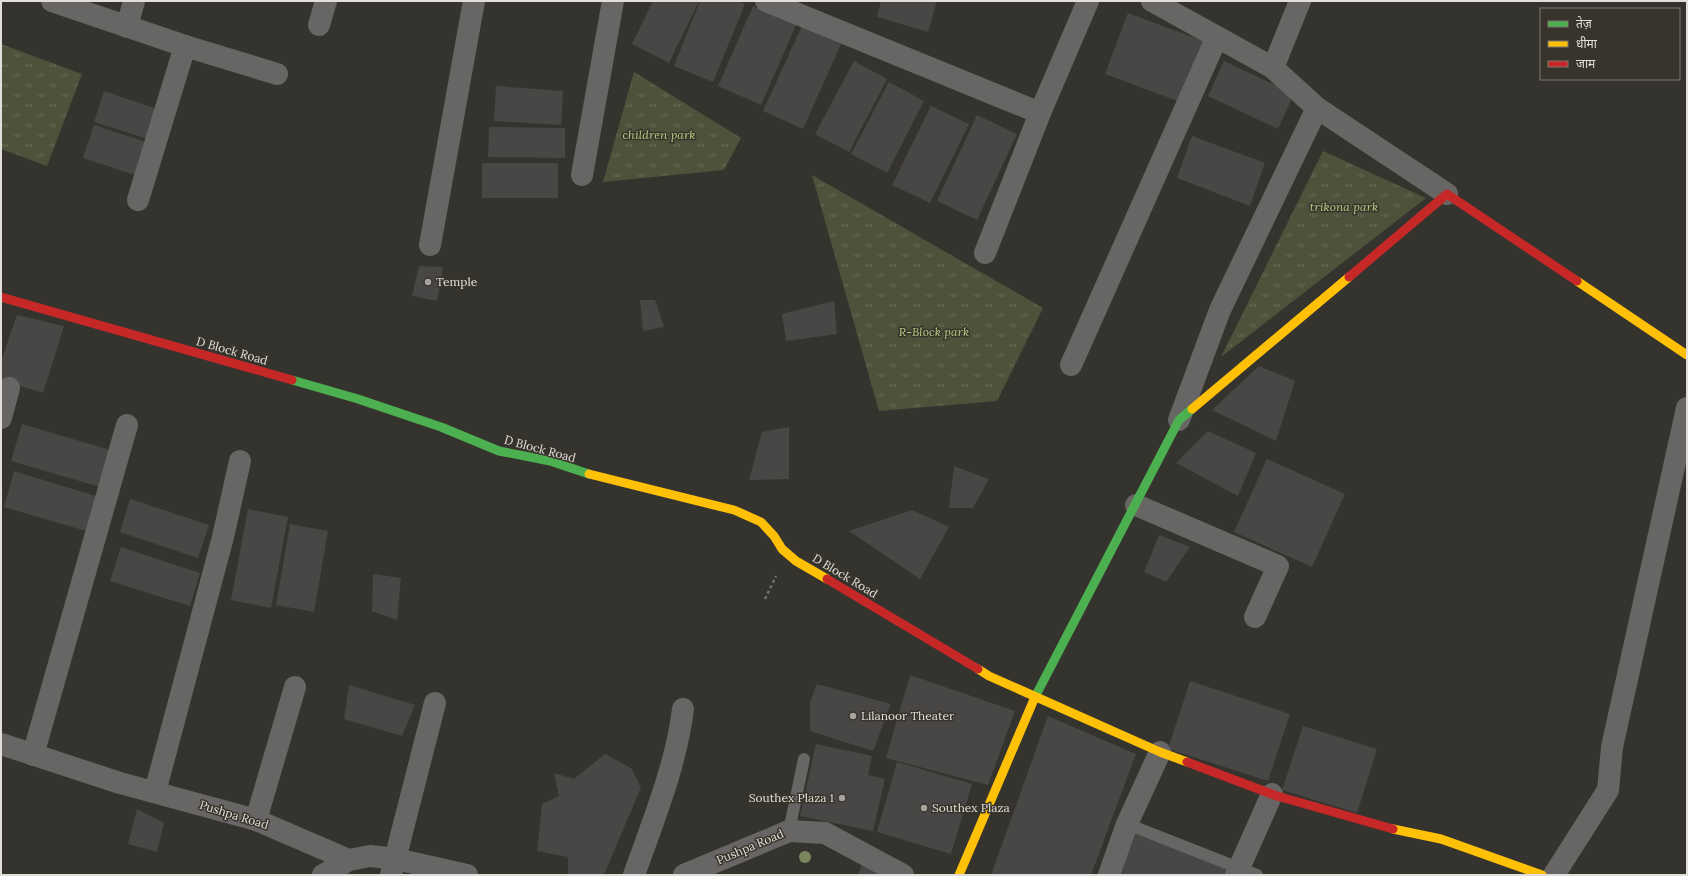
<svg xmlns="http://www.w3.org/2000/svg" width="1688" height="876" viewBox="0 0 1688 876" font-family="Lora,'Noto Sans Devanagari',serif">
  <defs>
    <pattern id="park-tufts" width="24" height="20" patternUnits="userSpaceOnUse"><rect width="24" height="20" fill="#4d533b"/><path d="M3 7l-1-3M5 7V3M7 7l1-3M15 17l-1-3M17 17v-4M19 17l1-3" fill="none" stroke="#666b57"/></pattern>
  </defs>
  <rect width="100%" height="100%" fill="#35332e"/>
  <g fill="url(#park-tufts)">
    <path d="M1,44L82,74L47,166L1,149Z"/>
    <path d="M634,72L741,138L724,170L603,182Z"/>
    <path d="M1323,151L1426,198L1221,357Z"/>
    <path d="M812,175L1043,308L997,401L879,411Z"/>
  </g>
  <g fill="#484746">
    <path d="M653,1H699L669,63L632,44Z"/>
    <path d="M700,1H738L745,4L713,82L674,66Z"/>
    <path d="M881,1H937L928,32L877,17Z"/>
    <path d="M753,6L796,25L761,105L718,86Z"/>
    <path d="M1128,13L1206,42L1183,103L1105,74Z"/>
    <path d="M802,26L841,44L803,129L763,111Z"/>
    <path d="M854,61L887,79L849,152L815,134Z"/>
    <path d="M1224,61L1294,94L1278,129L1208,96Z"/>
    <path d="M889,82L924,101L887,173L851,154Z"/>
    <path d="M496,86L563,91L561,125L494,121Z"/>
    <path d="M104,91L160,110L151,140L94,122Z"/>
    <path d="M931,106L969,124L930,203L892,185Z"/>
    <path d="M977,115L1017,134L977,220L937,201Z"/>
    <path d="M94,125L152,144L141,177L83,158Z"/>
    <path d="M489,127L565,128V158L488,157Z"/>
    <path d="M1192,136L1265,163L1250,206L1177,178Z"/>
    <rect x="482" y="163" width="76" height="35"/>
    <path d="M419,266L443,267L437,301L412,296Z"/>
    <path d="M640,300H655L664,327L643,331Z"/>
    <path d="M834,301L837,334L786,341L782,314Z"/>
    <path d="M17,315L64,326L43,393L1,380V361Z"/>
    <path d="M1259,366L1295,381L1276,441L1212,410Z"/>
    <path d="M22,424L110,450L100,487L11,461Z"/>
    <path d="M789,427V479L749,480L762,432Z"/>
    <path d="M1208,431L1256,453L1238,496L1176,463Z"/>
    <path d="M1267,459L1345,494L1312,567L1234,532Z"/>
    <path d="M954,466L989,479L973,508H949Z"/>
    <path d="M14,471L96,496L86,531L4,507Z"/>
    <path d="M130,499L209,525L198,558L120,532Z"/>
    <path d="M248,509L288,517L271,608L231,600Z"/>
    <path d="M912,510L949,527L920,579L849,531Z"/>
    <path d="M290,524L328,531L314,612L276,605Z"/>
    <path d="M1159,535L1190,547L1166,582L1144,572Z"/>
    <path d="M121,547L200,573L190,606L110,581Z"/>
    <path d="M373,574L401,578L397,620L372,611Z"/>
    <path d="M910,675L1015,711L988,785L886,758Z"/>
    <path d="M1190,681L1290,714L1268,781L1168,749Z"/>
    <path d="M817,684L891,704L873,751L810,731V702Z"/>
    <path d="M349,685L415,705L402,736L344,719Z"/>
    <path d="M1048,716L1136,754L1091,875H991Z"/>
    <path d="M1303,726L1377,749L1357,813L1282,790Z"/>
    <path d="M816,744L872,756L868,775L885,779L873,831L800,816Z"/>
    <path d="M605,754L631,768L641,787L604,875L568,874V857L537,851L542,804L559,796L554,773L574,779Z"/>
    <path d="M897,762L972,784L951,854L877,832Z"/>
    <path d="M137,809L164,823L157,852L128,844Z"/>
    <path d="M1135,834L1228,867L1225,875H1121Z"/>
    <path d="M862,864L895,875H858Z"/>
  </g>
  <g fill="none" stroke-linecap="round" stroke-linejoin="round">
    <path stroke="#72706f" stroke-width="2.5" stroke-dasharray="3 3" stroke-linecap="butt" d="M765,599L776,576"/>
    <g stroke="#676665" stroke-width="12">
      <path d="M1127,824L1257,875"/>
      <path d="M789,831L804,759"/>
    </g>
    <g stroke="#676665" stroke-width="22">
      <path d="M52,1L185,46"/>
      <path d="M766,1L1040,113"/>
      <path d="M1152,1L1273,68L1317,108L1447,194"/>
      <path d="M319,25L326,1"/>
      <path d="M127,27L134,1"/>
      <path d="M1273,68L1300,1"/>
      <path d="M582,175L613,1"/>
      <path d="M138,200L185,46L277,74"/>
      <path d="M430,245L474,1"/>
      <path d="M985,253L1040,113L1088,1"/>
      <path d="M1071,365L1217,37"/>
      <path d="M1,418L9,388"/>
      <path d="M1179,420L1220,310L1317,108"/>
      <path d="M1136,505L1278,566L1255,617"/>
      <path d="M1,744L120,783L256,820L349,860L370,856L396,859L467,875"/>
      <path d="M33,755L127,425"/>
      <path d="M155,792L223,537L240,461"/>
      <path d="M256,820L295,687"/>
      <path d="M323,875L349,860"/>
      <path d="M391,875L435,703"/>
      <path d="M634,875C653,821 676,766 683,709"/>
      <path d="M684,875L789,831L825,833L903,875"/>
      <path d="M1109,875L1127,824L1160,752"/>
      <path d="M1236,875L1272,794"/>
      <path d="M1554,875L1608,790L1612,747L1687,408"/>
    </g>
    <g stroke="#4caf50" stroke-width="9">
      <path d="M292,380L358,399L441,427L499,451L550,461L589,474"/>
      <path d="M1035,697L1179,420L1192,409"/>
    </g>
    <g stroke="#ffc107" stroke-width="9">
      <path d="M1577,281L1687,355"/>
      <path d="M1192,409L1349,277"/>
      <path d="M589,474L734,510L761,522L774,536L782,549L796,561L827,579"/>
      <path d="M978,669L989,676L1160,752L1187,762"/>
      <path d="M1393,829L1441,839L1542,875"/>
      <path d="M959,875L1035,697"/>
    </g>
    <g stroke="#c62828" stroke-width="9">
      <path d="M1349,277L1447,194L1577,281"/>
      <path d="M1,297L292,380"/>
      <path d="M827,579L978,669"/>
      <path d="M1187,762L1277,796L1393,829"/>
    </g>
  </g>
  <circle fill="#7c865d" cx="805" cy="857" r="6"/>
  <g fill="#a5a39e" stroke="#38342b" stroke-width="1.5">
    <circle cx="428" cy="282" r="4"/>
    <circle cx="853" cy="716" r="4"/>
    <circle cx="842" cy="798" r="4"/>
    <circle cx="924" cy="808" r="4"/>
  </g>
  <g text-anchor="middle" stroke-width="3" stroke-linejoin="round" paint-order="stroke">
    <g font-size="12" font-style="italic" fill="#b6ca83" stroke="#38342b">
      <text x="659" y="139">children park</text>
      <text x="1344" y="211">trikona park</text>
      <text x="934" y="336">R-Block park</text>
    </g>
    <g font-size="12" fill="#e2dfda" stroke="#38342b" text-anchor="start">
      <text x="436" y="286">Temple</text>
      <text x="861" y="720">Lilanoor Theater</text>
      <text x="834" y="802" text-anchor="end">Southex Plaza 1</text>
      <text x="932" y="812">Southex Plaza</text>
    </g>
    <g font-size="12" fill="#e2dfda" stroke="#38342b">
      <text transform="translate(232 351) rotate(16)" y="4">D Block Road</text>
      <text transform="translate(540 449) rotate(15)" y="4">D Block Road</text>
      <text transform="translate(845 576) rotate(31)" y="4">D Block Road</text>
      <text transform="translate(234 815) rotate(17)" y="4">Pushpa Road</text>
      <text transform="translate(750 847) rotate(-23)" y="4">Pushpa Road</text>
    </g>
  </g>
  <rect width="1688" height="876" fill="none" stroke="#e2dfda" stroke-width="4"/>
  <rect x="1540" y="8" width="140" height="72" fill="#38342b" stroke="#7c7871"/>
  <rect x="1548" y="21" width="20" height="6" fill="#4caf50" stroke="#7c7871"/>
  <text x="1576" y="28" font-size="12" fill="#e2dfda">तेज़</text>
  <rect x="1548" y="41" width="20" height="6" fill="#ffc107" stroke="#7c7871"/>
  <text x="1576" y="48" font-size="12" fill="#e2dfda">धीमा</text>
  <rect x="1548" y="61" width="20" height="6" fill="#c62828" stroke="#7c7871"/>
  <text x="1576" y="68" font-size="12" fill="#e2dfda">जाम</text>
</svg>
